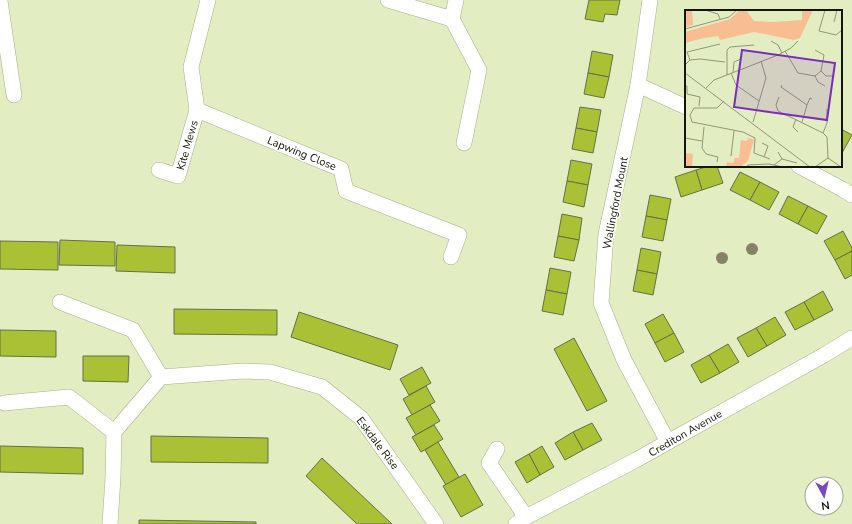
<svg xmlns="http://www.w3.org/2000/svg" width="852" height="524" viewBox="0 0 852 524" font-family="'Nunito Sans',sans-serif">
  <rect width="100%" height="100%" fill="#e3edc2"/>
  <g fill="#aac135" stroke="#666f48">
    <path d="M589,0H620L617,15L605,14L603,22L585,19Z"/>
    <path d="M592,51L613,55L609,77L588,73Z"/>
    <path d="M588,73L609,77L604,98L584,94Z"/>
    <path d="M580,107L601,110L597,132L576,128Z"/>
    <path d="M576,128L597,132L593,153L572,149Z"/>
    <path d="M841,129L852,135L842,153H841Z"/>
    <path d="M571,160L592,164L588,185L567,181Z"/>
    <path d="M709,166H717L723,183L702,190L696,170Z"/>
    <path d="M696,170L702,190L681,197L675,177Z"/>
    <path d="M740,172L760,182L750,200L730,190Z"/>
    <path d="M567,181L588,185L584,207L563,202Z"/>
    <path d="M760,182L779,192L769,210L750,200Z"/>
    <path d="M650,195L671,199L667,220L646,216Z"/>
    <path d="M788,196L808,206L798,224L779,214Z"/>
    <path d="M808,206L827,216L817,234L798,224Z"/>
    <path d="M562,214L582,218L579,240L558,236Z"/>
    <path d="M646,216L667,220L663,241L642,237Z"/>
    <path d="M843,231L852,248V251L835,260L824,241Z"/>
    <path d="M558,236L579,240L574,261L554,257Z"/>
    <path d="M60,240L115,242V266L59,265Z"/>
    <path d="M0,241L58,242V270L0,269Z"/>
    <path d="M117,245L175,247V273L116,271Z"/>
    <path d="M641,248L661,252L657,274L637,270Z"/>
    <path d="M852,251V275L845,279L835,260Z"/>
    <path d="M550,268L571,272L567,294L546,290Z"/>
    <path d="M637,270L657,274L653,295L633,291Z"/>
    <path d="M546,290L567,294L563,315L542,311Z"/>
    <path d="M823,291L833,310L814,320L804,302Z"/>
    <path d="M804,302L814,320L795,330L785,312Z"/>
    <path d="M174,309L277,310V335L174,334Z"/>
    <path d="M299,312L398,345L390,370L291,337Z"/>
    <path d="M663,314L674,333L655,343L645,324Z"/>
    <path d="M775,317L786,335L767,346L756,328Z"/>
    <path d="M756,328L767,346L748,357L737,338Z"/>
    <path d="M0,330L56,331V357L0,356Z"/>
    <path d="M674,333L684,352L665,362L655,343Z"/>
    <path d="M574,338L607,401L587,411L554,349Z"/>
    <path d="M728,344L739,362L720,373L709,355Z"/>
    <path d="M709,355L720,373L701,383L691,365Z"/>
    <path d="M83,356H129L128,382L83,381Z"/>
    <path d="M422,367L431,383L409,395L400,379Z"/>
    <path d="M426,386L435,402L412,415L403,399Z"/>
    <path d="M430,405L440,421L416,435L406,418Z"/>
    <path d="M592,423L602,440L583,450L573,432Z"/>
    <path d="M434,425L443,439L421,452L412,437Z"/>
    <path d="M573,432L583,450L565,460L555,443Z"/>
    <path d="M151,436L268,438V463L151,462Z"/>
    <path d="M438,442L459,477L446,485L425,450Z"/>
    <path d="M0,446L83,448V474L0,472Z"/>
    <path d="M542,446L554,467L540,475L529,454Z"/>
    <path d="M529,454L540,475L527,483L515,462Z"/>
    <path d="M322,458L392,524H357L306,476Z"/>
    <path d="M465,474L483,505L461,517L443,486Z"/>
    <path d="M139,520L256,522V524H139Z"/>
  </g>
  <g fill="none" stroke-linecap="round" stroke-linejoin="round">
    <defs>
      <g id="minor">
        <path d="M388,0L452,19L479,70L464,143"/>
        <path d="M650,0L638,85L606,234L601,303L624,360L668,442"/>
        <path d="M0,1L14,95"/>
        <path d="M452,19L456,0"/>
        <path d="M638,85L686,107"/>
        <path d="M197,110L341,169L346,191L459,235L451,257"/>
        <path d="M799,166L842,189L852,195"/>
        <path d="M159,170L178,176L197,110L191,67L208,0"/>
        <path d="M60,302L133,330L161,377"/>
        <path d="M4,403L69,397L114,432"/>
        <path d="M497,449L489,463L526,517"/>
        <path d="M110,524L113,477L114,432L161,377L243,371L270,372L322,387L361,418L436,524"/>
        <path d="M516,524L526,517L636,460L668,442L824,355L852,338"/>
      </g>
    </defs>
    <use href="#minor" stroke="#a7b187" stroke-width="16"/>
    <use href="#minor" stroke="#fff" stroke-width="15"/>
  </g>
  <g fill="#878165">
    <circle cx="752" cy="249" r="6"/>
    <circle cx="722" cy="258" r="6"/>
  </g>
  <g text-anchor="middle" stroke-width="3.5" stroke-linejoin="round" paint-order="stroke">
    <g font-size="11" fill="#131607" stroke="#fff">
      <text transform="translate(187 145) rotate(-74)" y="4">Kite Mews</text>
      <text transform="translate(302 153) rotate(22)" y="4">Lapwing Close</text>
      <text transform="translate(615 203) rotate(-79)" y="4">Wallingford Mount</text>
      <text transform="translate(685 433) rotate(-30)" y="4">Crediton Avenue</text>
      <text transform="translate(378 443) rotate(53)" y="4">Eskdale Rise</text>
    </g>
  </g>
  <g transform="translate(685 10)">
    <rect width="157" height="157" fill="#e3edc2"/>
    <path d="M0,0H7L8,15L0,17ZM55,0H61L69,11L89,12L117,10V0H128L115,28L109,30L69,22L35,30L33,26L19,28L0,33V22L45,9ZM64,128L69,130L63,151L55,157H41L42,152L48,153L50,148H54L56,130L61,131ZM0,143L8,144L7,157H0Z" fill="#f8be92"/>
    <path fill="none" stroke="#909777" stroke-width="1" d="M20,0L33,4L35,9M140,0L134,21L151,25L157,20M149,12L152,0M0,19L44,7L52,0M86,31L93,35L97,43M100,41L113,63L130,66L136,61L139,45L130,40M5,50L2,42L35,34M0,55L5,50L15,49L40,52M136,61L141,66H148M0,63L125,157M46,63L51,75L74,91M48,63L49,52L56,49M42,65V40L45,37L69,35M130,66L133,72L140,76M97,75L96,77L122,95M0,76H2V84L15,87L14,96M21,78L29,70L93,45L106,38L113,31M94,87L91,95L93,101L138,123L142,127L143,148L130,157M39,91L32,98H9L5,105L7,112L58,122L70,128M111,109L108,117L113,122M68,112L81,68L76,51M117,112L122,95L125,88L127,89M19,117L17,138L21,144L33,147L32,152M138,123L142,113V99M0,128L17,131M70,128L69,143L85,149M77,133L83,136L79,147M46,146L49,121M143,148L156,157M97,149L112,153M89,155L97,149L93,142M62,157L63,155L84,154L98,157"/>
    <path fill="#7b2cbf" fill-opacity="0.15" stroke="#7b2cbf" stroke-width="2" d="M57,40L150,53L142,110L49,97Z"/>
    <rect width="157" height="157" fill="none" stroke="#131607" stroke-width="2"/>
  </g>
  <g transform="translate(824 496) rotate(172)"><circle r="19" fill="#ffffff" stroke="#a1a29c"/>
  <path d="M0-3L7 15L0 10L-7 15Z" fill="#7949c0"/>
  <text y="-6" font-size="11" font-weight="bold" text-anchor="middle" fill="#131607">N</text>
  </g>
</svg>
